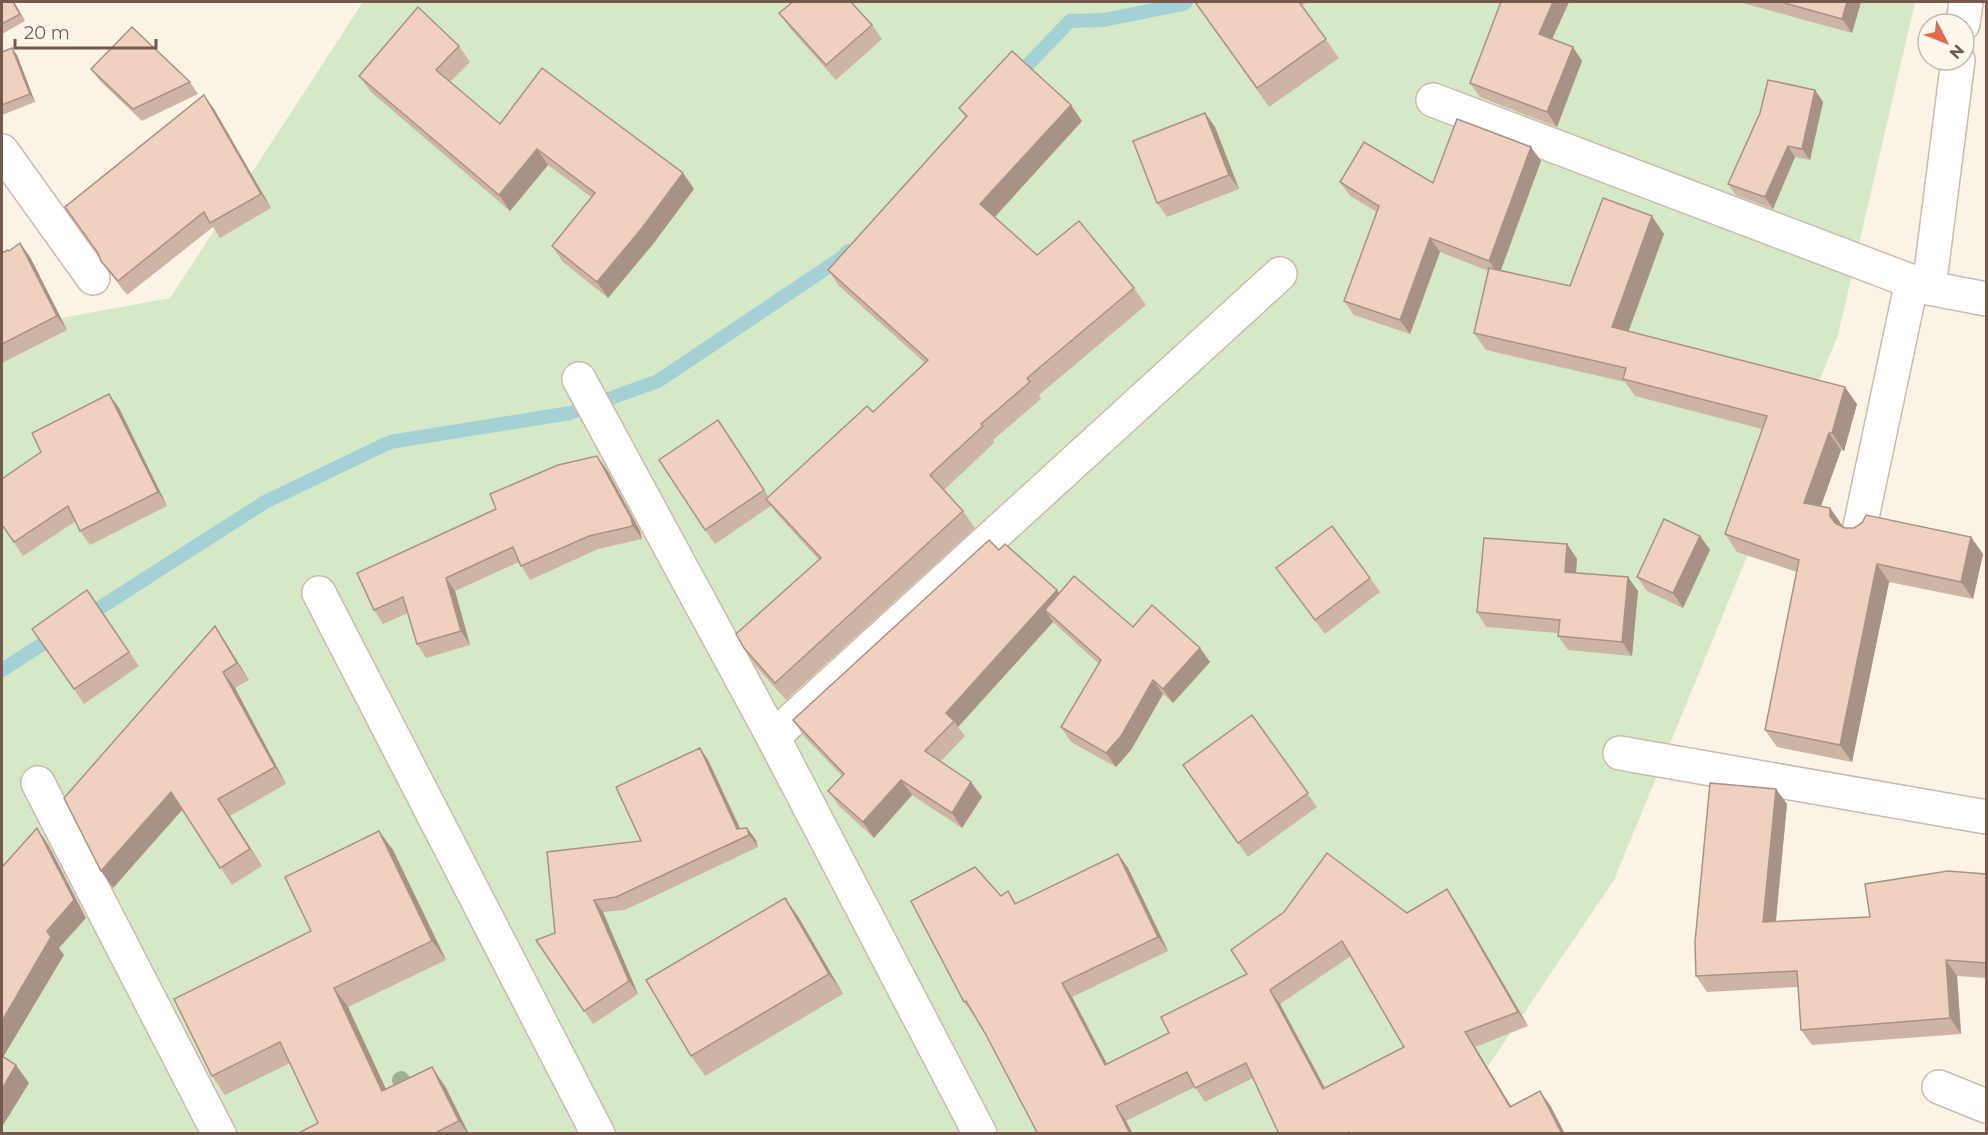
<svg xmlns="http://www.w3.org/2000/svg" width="1988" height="1135" viewBox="0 0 1988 1135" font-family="Montserrat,sans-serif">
  <rect width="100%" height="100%" fill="#fcf3e7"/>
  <path fill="#d6e9c6" d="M363,2H1915L1838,335L1614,880L1443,1133L2,1134V329L170,298Z"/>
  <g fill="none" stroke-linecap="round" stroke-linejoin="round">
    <g stroke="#a3d1d6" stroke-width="14">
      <path d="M1016,77L1070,21L1104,20L1183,4L1186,2"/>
      <path d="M84,618L265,502L390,442L570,413L658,381L843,257L848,251"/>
      <path d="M2,670L58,634"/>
    </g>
    <defs>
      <g id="street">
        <path d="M1963,24L1966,2"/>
        <path d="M1433,100L1929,288L1986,299"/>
        <path d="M2,151L93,278"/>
        <path d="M1929,288L1958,60"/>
        <path d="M579,379L773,737L980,1134"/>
        <path d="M1860,527L1912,281"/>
        <path d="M319,593L598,1134"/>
        <path d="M773,737L1280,274"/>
        <path d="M1620,753L1986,817"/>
        <path d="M38,783L219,1134"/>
        <path d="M1939,1087L1986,1106"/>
      </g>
    </defs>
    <use href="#street" stroke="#cdbaae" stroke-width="36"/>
    <use href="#street" stroke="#fff" stroke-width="33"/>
  </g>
  <circle fill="#a1b08d" cx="401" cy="1080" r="9"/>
  <g fill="#ceb4a5" fill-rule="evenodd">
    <path d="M2,2H14L25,21L2,34Z"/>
    <path d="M1195,2H1307L1302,6L1339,58L1269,107Z"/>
    <path d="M1501,2H1569L1552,39L1582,61L1557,127L1480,97L1470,83Z"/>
    <path d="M1739,2H1861L1852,33Z"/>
    <path d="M779,13L872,25L882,39L836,80L789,27Z"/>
    <path d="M459,46L470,62L450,82L500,124L683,173L694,189L653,244L608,298L563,262L552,246L591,197L548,165L510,211L371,92L359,76Z"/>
    <path d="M2,52L17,55L35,102L2,115Z"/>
    <path d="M91,69L190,82L198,94L142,121L100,81Z"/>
    <path d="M1815,90L1823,102L1810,160L1795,157L1773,209L1736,195L1728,184Z"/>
    <path d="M959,108L1082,121L995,217L1037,255L1134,288L1146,305L1039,395L1041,399L993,440L994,443L944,490L963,511L975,528L786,700L755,665L744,648L819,560L778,515L771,506L715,544L705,530L728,434L769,497L873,412L925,363L839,286L828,270L965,117Z"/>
    <path d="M214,109L271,208L220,238L213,227L127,295L101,261Z"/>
    <path d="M1205,113L1215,127L1239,189L1167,217L1157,203Z"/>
    <path d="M1531,147L1541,161L1501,270L1570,286L1664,234L1628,331L1857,404L1844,451L1841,450L1821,506L1830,508L1842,525V527L1845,528L1971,537L1983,554L1973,599L1889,582L1852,762L1777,747L1765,730L1797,572L1737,552L1725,534L1762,429L1635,396L1625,382L1486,350L1474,333L1489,271L1440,252L1410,334L1354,315L1344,301L1377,212L1350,196L1340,182L1433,183Z"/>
    <path d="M20,243L30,257L67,330L2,363V253L10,251Z"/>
    <path d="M109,394L119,408L167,506L90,545L80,531L76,521L23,556L2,525L41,452Z"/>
    <path d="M597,456L607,470L640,531L642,539L598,549L530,580L519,562L455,591L470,645L426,658L417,644L408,613L383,624L374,610L496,509Z"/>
    <path d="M1700,536L1710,550L1683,608L1647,591L1637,577Z"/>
    <path d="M1567,544L1577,559L1576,573L1638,591L1632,656L1568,650L1558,636V633L1486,627L1477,612Z"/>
    <path d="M1276,568L1370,578L1380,592L1325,634Z"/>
    <path d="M87,590L139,666L84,704L32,629Z"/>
    <path d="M1057,590L1059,593L1133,627L1200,648L1210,662L1173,703L1163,694L1131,750L1116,767L1071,742L1061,727L1099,664L1053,622L958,727L965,736L941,761L971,782L982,797L962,828L912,795L874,838L839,806L828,791L842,776L803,735L793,720Z"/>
    <path d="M226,643L249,680L235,688L286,784L230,816L262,866L232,885L182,809L113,888Z"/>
    <path d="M1252,715L1317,807L1248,857L1183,765Z"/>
    <path d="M700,748L708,760L740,828H747L756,840L758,847L625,910L603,912L638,994L593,1024L536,940L555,933L641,841Z"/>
    <path d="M1776,789L1787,804L1776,922L1870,917L1986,874V978L1957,976L1961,1034L1812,1045L1801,1030L1798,987L1707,992L1696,976Z"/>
    <path d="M379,831L393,850L446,960L348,1007L386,1089L445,1086L469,1134H297L318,1123L290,1063L225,1095L212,1076Z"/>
    <path d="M1118,854L1128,868L1168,951L1072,997L1107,1064L1169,1033L1161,1017L1407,913L1447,889L1457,904L1528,1026L1475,1047L1511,1106L1550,1105L1565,1134H1279L1253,1078L1205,1102L1195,1087L1126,1121L1133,1134H1038L985,1033L975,1016H974L964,1002L1001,896L1008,891L1016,903ZM1351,956L1404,1047L1325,1088L1280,1004Z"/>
    <path d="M785,898L799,918L843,994L705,1076L691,1056Z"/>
  </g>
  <g fill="#a89286">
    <path d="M13,2H14L25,21L20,14Z"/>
    <path d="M1553,2H1569L1548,48L1539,34Z"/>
    <path d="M1847,2H1861L1852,33L1842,19Z"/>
    <path d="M1573,47L1582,61L1557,127L1547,112Z"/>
    <path d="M12,48L17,55L35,102L30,94Z"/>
    <path d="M1815,90L1823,102L1810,160L1802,149Z"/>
    <path d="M204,95L214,109L271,208L261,194Z"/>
    <path d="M1071,105L1082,121L992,220L980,204Z"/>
    <path d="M1205,113L1215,127L1239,189L1229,175Z"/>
    <path d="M1788,146L1795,157L1773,209L1765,197Z"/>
    <path d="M1531,147L1541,161L1499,275L1489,261Z"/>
    <path d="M537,149L548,165L510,211L499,195Z"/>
    <path d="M683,173L694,189L653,244L608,298L597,282Z"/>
    <path d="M1652,216L1664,234L1624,344L1612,327Z"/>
    <path d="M1430,238L1440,252L1410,334L1400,320Z"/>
    <path d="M20,243L30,257L67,330L57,316Z"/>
    <path d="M1845,387L1857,404L1844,451L1832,433Z"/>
    <path d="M109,394L119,408L167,506L158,492Z"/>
    <path d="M1829,433L1841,450L1816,520L1804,503Z"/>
    <path d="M597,456L607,470L640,531L642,539L633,526Z"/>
    <path d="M1830,508L1842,525V533L1830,516Z"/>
    <path d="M1700,536L1710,550L1683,608L1673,593Z"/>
    <path d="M1971,537L1983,554L1973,599L1961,582Z"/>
    <path d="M1567,544L1577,559L1575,586L1565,572Z"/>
    <path d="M1877,564L1889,582L1852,762L1840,745Z"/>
    <path d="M1628,577L1638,591L1632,656L1622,642Z"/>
    <path d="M446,578L455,591L470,645L461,631Z"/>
    <path d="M1057,590L1068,606L1045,610L1053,622L958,727L954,721L946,713Z"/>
    <path d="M215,626L226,643L249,680L237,663Z"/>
    <path d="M1200,648L1210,662L1173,703L1163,689Z"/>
    <path d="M223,672L235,688L286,784L275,767Z"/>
    <path d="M1153,680L1163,694L1131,750L1116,767L1106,753Z"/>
    <path d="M700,748L708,760L744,837L737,829Z"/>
    <path d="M901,780L912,795L874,838L863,822Z"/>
    <path d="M971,782L982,797L962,828L952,813Z"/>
    <path d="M1776,789L1787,804L1774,938L1763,922Z"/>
    <path d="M171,792L183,809L113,888L101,871Z"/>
    <path d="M218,799L230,816L262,866L250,849Z"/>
    <path d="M37,828L49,846L86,918L59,948L64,955L2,1059V1021L47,931Z"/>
    <path d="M747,828L756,840L758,847L749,835Z"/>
    <path d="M379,831L393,850L446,960L432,941Z"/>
    <path d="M1118,854L1128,868L1168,951L1158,937Z"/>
    <path d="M1447,889L1457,904L1528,1026L1518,1012Z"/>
    <path d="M785,898L799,918L843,994L829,974Z"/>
    <path d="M594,900L603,912L638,994L629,981Z"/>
    <path d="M1946,960L1957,976L1961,1034L1950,1018Z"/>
    <path d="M1062,983L1072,997L1115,1079L1105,1065Z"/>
    <path d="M334,988L348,1007L396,1111L382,1091Z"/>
    <path d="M1270,990L1280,1004L1333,1103L1323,1089Z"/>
    <path d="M1465,1032L1475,1047L1520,1121L1510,1107Z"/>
    <path d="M16,1065L29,1083L2,1127V1089Z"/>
    <path d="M432,1067L445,1086L469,1134H468L459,1121Z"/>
    <path d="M1540,1091L1550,1105L1565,1134H1562Z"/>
    <path d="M1116,1106L1126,1121L1133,1134H1130Z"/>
  </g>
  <g fill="#f0d1c0" stroke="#a89286" stroke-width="1.5" fill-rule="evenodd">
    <path d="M2,2H13L20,14L2,24Z"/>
    <path d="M793,2H851L872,25L826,65L779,13Z"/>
    <path d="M1195,2H1299L1326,39L1257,88Z"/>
    <path d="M1501,2H1553L1539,34L1573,47L1547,112L1470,83Z"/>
    <path d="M1781,2H1847L1842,19Z"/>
    <path d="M418,7L459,46L436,70L500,124L542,68L683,173L642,228L597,282L552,246L595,193L537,149L499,195L359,76Z"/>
    <path d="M132,27L190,82L133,109L91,69Z"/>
    <path d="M12,48L30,94L2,105V52Z"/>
    <path d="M1012,51L1071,105L980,204L1037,255L1079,221L1134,288L1027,378L1030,382L981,424L983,426L930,475L963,511L775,683L744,648L736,634L821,558L766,499L867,406L873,412L928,360L828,270L967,116L959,108Z"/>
    <path d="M1768,80L1815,90L1802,149L1788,146L1765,197L1728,184L1760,113Z"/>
    <path d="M204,95L261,194L210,223L204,212L118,281L101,261L98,253L65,207Z"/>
    <path d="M1205,113L1229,175L1157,203L1133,141Z"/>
    <path d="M1457,119L1531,147L1489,261L1430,238L1400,320L1344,301L1379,206L1340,182L1364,142L1433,183Z"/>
    <path d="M1603,198L1652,216L1612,327L1845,387L1832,433H1829L1804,503L1830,508V516L1835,523L1845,528H1854L1862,523L1866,515L1971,537L1961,582L1877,564L1840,745L1765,730L1799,560L1725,534L1767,416L1623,379L1626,368L1474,333L1489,268L1570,286Z"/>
    <path d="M20,243L57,316L2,344V253L8,250L9,251Z"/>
    <path d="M109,394L158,492L80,531L68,506L14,542L2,525V479L41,452L32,433Z"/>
    <path d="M718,420L764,490L705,530L659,460Z"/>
    <path d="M597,456L631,518L633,526L589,536L521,566L513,547L446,578L461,631L417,644L403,597L374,610L357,573L496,509L490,494L558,465Z"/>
    <path d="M1664,519L1700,536L1673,593L1637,577Z"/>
    <path d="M1332,526L1370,578L1315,620L1276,568Z"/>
    <path d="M1484,538L1567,544L1565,572L1628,577L1622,642L1558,636L1560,620L1477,612Z"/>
    <path d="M989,540L999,550L1005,544L1057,590L946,713L954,721L925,751L971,782L952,813L901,780L863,822L828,791L844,774L793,720Z"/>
    <path d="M1074,576L1133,627L1152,605L1200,648L1163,689L1153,680L1121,736L1106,753L1061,727L1101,660L1045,610Z"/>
    <path d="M87,590L129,652L74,689L32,629Z"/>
    <path d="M215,626L237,663L223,672L275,767L218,799L250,849L220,868L171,792L101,871L64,798Z"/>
    <path d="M1252,715L1308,793L1238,843L1183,765Z"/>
    <path d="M700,748L737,829L747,828L749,835L616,897L594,900L629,981L584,1011L536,940L555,933L547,852L641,841L616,787Z"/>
    <path d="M1710,783L1776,789L1763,922L1870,917L1865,884L1948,871L1986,874V963L1946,960L1950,1018L1801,1030L1797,971L1696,976L1695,942Z"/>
    <path d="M37,828L74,900L47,931L51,937L2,1021V863L3,866Z"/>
    <path d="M379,831L432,941L334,988L382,1091L432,1067L459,1121L433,1134H297L318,1123L280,1042L212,1076L174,999L311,931L285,877Z"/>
    <path d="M1327,853L1407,913L1447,889L1518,1012L1465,1032L1510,1107L1540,1091L1562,1134H1350L1349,1132L1347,1134H1279L1246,1063L1195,1088L1187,1072L1116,1106L1130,1134H1038L985,1033L966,1001L964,1002L911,901L975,867L1001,896L1008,891L1015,904L1118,854L1158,937L1062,983L1105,1065L1169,1033L1161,1017L1247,974L1231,950L1284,912ZM1342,941L1404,1047L1323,1089L1270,990Z"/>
    <path d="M785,898L829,974L691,1056L646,980Z"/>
    <path d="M2,1056L16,1065L2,1089Z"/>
  </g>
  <rect width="1988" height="1135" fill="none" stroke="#75594c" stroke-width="6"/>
  <g transform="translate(1946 42) rotate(132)"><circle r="28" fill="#fef7ee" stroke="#c7b8ad" stroke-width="1.5"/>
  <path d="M0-4.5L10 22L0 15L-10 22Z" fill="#e16a51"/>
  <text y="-9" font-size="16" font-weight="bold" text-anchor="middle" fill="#75594c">N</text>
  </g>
  <path d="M15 39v9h141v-9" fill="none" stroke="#75594c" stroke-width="3"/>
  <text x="24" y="39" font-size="18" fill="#75594c" stroke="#fef7ee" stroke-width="4.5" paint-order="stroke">20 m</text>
</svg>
